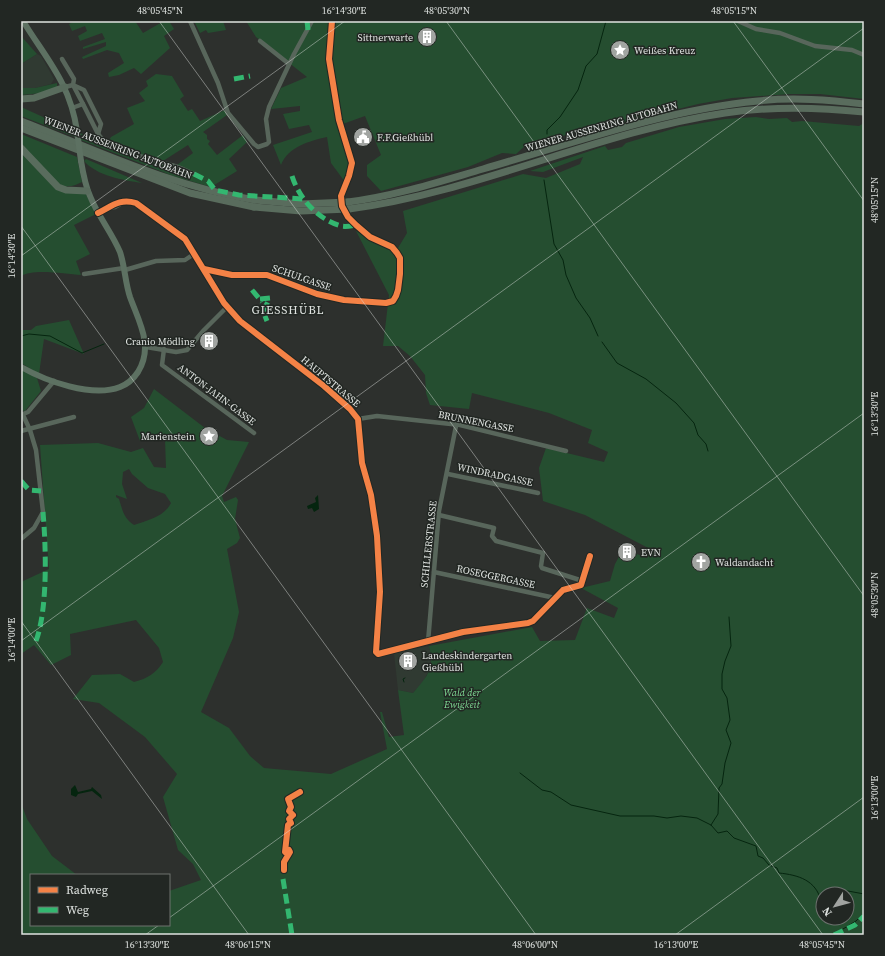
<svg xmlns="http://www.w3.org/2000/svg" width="885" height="956" viewBox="0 0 885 956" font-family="'Source Serif 4',serif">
  <rect width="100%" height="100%" fill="#2d302d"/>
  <g fill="#303a32">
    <path d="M37,54L41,56L54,79L51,84L35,88H21V64Z"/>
    <path d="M429,646L433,661L424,681L413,693L398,690L394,653Z"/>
  </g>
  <g fill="#254e30" fill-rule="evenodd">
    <path d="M75,21H135L143,33L164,21H169L174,29L164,36L170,48L141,74L134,68L119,75L109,77L108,73L124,63L119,53L107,50L83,59L82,57L106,46V42L83,49V47L105,39L102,33L80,41L78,36L87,31L85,26L72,31L69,24Z"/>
    <path d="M194,21H223L226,30L208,33L206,30L200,33Z"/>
    <path d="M246,21H864V99L820,94H791L732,98L698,104L626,122L585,130L525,146L516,154L502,153L468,167L381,191L367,176V165L381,155L365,116L340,125L350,164L345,182L331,163L327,137C309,141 288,147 281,165L273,145L312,132L309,125L289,129L283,114L300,111V106L271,109L281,88L307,77L256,37Z"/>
    <path d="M21,36L37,54L21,64Z"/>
    <path d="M156,74L172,76L184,96L180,99L188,111L192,109L200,121L225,110L227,115L203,132L207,135V139L210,141L208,144L217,155L243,135L247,142L229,159L237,171L211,187L173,176L81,140L80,133L107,144L111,137L134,124L127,108L145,101L139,93L148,86L146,81ZM188,145L193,153L177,165L188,173L169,167L163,161Z"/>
    <path d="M57,83V87L42,93L21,95V88H35Z"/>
    <path d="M21,107L74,131L75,137L21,116Z"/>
    <path d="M756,117L769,119L787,118L792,122L802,121L859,126L864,123V935H21V803L27,819L52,856L77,875H31V925H169V891L201,880L193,864L178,850L163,797L177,774L145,737L99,703L73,699L92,675L120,674L134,682C148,678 155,674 163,662L159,648L136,620L70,634L71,655L51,665L34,645L21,654V582L49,569L40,445L98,443L131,452L143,448L154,467L166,468L165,439L140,441L131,417L144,408L154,389L205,428L227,440L249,442L222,496L224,502L236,497L238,500L235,519L240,538L237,543L227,549L239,612L233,638L201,712L229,728L250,756L264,768L331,774L387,749L380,712H382L389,737L404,735L398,690L413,693C428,676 435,668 429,646L532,627L540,641L575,640L587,608L614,618L618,608L581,588L610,581L615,564L621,553L634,558L637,554L647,558L652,550L585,515L543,501L539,468L546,448L604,462L608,452L588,443L592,430L549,413L472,393L469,409L430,405L426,393L425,375L410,356L398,346H383L389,295L356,231L391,250L398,248L407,233L403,211L523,174L546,178L580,164L583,157L543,172L530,171L605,146L608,150L622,147L626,143L679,127L725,119ZM129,469L132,474L148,488L165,494L171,503C164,517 148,520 134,525C124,519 122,509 119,499L116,497V495L127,499L122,484L123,472ZM823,894H847V918H823Z"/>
    <path d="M21,134L77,157L82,182C76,185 69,188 61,185C48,179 31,154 21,143Z"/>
    <path d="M21,153L48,181L85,192L96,214L74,225L90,254L76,261L81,275C66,274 33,268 21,276Z"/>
    <path d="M86,159L142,183C123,180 97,176 84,161Z"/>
    <path d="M69,320L84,354L44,339L39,374L21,363V330H31L36,326Z"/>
    <path d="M21,369L37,378L41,391L25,411L21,410Z"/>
  </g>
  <g fill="#05250f">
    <path d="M318,495L319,509L314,512L312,508L308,509L307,506L316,502L315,498Z"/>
    <path d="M75,785L78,792L91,789L92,787L101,795L102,799L92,791L78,794L76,797L71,795V789Z"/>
  </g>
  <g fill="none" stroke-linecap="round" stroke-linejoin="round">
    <g stroke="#05250f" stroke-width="1">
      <path d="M547,134V130L560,117L578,90L586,66L597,54L606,21"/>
      <path d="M544,180L554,244L563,260L566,275L576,298L590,318L598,336"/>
      <path d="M21,336L29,334L50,336L82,353L104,344"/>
      <path d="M602,342L617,363L646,379L676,403L694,423L698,435L706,444L708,451"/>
      <path d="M404,682L403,679L405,678"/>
      <path d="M520,773L542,790L551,792L571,805L620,816H654L667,818L681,816L697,818L711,825L718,833L727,831L734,838L756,846L758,856L763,858L769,865L777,868L779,873C798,875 816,880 821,901H823"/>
      <path d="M711,825L718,814L719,788L722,784L725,763L731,743L726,730L730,720L727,698L722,689V674L725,661L731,646L729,617"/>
      <path d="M840,894L848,891L864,894"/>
      <path d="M843,929L856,921L864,913"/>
      <path d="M839,935V934"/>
    </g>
    <g stroke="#58665b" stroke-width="4.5">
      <path d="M190,21L218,83L228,113L254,144L258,147L267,144L269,142L266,119L269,107L294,54L312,21"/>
      <path d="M738,21L756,29L780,33L815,46L852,50L864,55"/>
      <path d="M260,41L289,64"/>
      <path d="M62,59L74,79L73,85L84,90L101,124L98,134L83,104"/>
      <path d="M65,87L73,85L83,104L72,108"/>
      <path d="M98,134C108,151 153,159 171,165C179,167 187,171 194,174"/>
      <path d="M108,208L115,207L124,202"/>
      <path d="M98,213C112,206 120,198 136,203L185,239L224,303L240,321L324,386L350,409L358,419L362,463L371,495L377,536L380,592L376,652L378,654L463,632L528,623L533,621L563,590L581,585L590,556"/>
      <path d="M204,269L232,275H267L317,294L344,300L386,303L393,301L396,296L398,290L400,274V258L397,253L392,247L370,237L356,225L348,217L342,206L341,196L349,176L352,163L339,120L329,59L332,21"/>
      <path d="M125,270L156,261L185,260L194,254"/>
      <path d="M84,274L124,268"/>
      <path d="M146,347L176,352L187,350L204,330L227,307"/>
      <path d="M164,349L162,365L254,433"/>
      <path d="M21,415L28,412L54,381"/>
      <path d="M358,419L377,416L460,425L566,451"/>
      <path d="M21,431L74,417"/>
      <path d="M448,474L538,493"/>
      <path d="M439,515L494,528L492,536L496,541L543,553L541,566L542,568L583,581"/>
      <path d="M21,539L34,528L43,512L36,450L30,430L23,415"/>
      <path d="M434,572L555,598"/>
      <path d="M428,642L439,511L456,426"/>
    </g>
    <g stroke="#5d7162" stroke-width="6">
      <path d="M23,21C47,60 70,83 77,131"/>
      <path d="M21,367C46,381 92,398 120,387C128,384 134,378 138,372C154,346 139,322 130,297C125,282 125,267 120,252C112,233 98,216 90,196C85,185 83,173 81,161"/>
    </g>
    <g stroke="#596c5d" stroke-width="7">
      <path d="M21,99L34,98L65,87"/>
      <path d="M21,121C98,151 173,187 255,200"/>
      <path d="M21,128L190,193L254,207"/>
      <path d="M21,148L58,187L66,190L87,191"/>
      <path d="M348,202C395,196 438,182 483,169C573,143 665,110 758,101C794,97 829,100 864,104"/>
      <path d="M349,209C478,192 597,132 725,113C772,106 817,107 864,112"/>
    </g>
    <path stroke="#5d7162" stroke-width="6" d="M77,131L81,161"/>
    <g stroke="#596c5d" stroke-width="7">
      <path d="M255,200L301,204L348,202"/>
      <path d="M254,207L301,211L349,209"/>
    </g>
    <g stroke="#33b770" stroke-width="5" stroke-dasharray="10 5" stroke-linecap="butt">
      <path d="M307,21L308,30"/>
      <path d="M234,79L250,76"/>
      <path d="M194,174L208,181L215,190L239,195L304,199"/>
      <path d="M292,176C299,198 317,219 341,226C345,227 351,226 356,225"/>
      <path d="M252,290L262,302"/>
      <path d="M260,299L270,298L263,311L267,321"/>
      <path d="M21,481L29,490L41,491"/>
      <path d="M36,641C48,608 46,547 43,512"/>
      <path d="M283,879L292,935"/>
      <path d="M834,935L855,925L864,916"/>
    </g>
    <defs>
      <g id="cycleway">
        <path d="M98,213C112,206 120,198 136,203L185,239L224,303L240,321L324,386L350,409L358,419L362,463L371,495L377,536L380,592L376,652L378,654L463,632L528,623L533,621L563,590L581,585L590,556"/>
        <path d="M204,269L232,275H267L317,294L344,300L386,303L393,301L396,296L398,290L400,274V258L397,253L392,247L370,237L356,225L348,217L342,206L341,196L349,176L352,163L339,120L329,59L332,21"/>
        <path d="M284,870V862L290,852L289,850L285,852L288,825L291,823L289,819L293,815L289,811L291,807L288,799L300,792"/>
      </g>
    </defs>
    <use href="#cycleway" stroke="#222723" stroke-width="8"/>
    <use href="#cycleway" stroke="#f48246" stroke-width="6"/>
  </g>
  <path fill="none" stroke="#dfe3e0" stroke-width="1" stroke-opacity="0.45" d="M159,21L823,935M446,21L864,596M733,21L864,201M21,226L536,935M21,256L345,21M21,621L249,935M21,641L864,28M169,918L864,413M145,935L159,925M675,935L864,797"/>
  <defs>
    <symbol id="building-disc" viewBox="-11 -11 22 22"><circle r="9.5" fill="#a1a4a1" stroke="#222723"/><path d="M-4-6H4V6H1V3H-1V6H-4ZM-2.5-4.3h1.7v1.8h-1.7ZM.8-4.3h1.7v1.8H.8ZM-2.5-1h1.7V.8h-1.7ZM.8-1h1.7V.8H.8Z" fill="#fff"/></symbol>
    <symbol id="sight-disc" viewBox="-11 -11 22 22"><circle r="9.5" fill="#a1a4a1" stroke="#222723"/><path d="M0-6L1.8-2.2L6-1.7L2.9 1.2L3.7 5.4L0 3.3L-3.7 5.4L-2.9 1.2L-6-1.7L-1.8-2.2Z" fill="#fff"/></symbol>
    <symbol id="civic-disc" viewBox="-11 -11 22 22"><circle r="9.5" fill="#a1a4a1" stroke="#222723"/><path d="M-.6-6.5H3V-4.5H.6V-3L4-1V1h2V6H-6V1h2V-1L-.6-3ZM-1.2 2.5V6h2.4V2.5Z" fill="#fff"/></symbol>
    <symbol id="church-disc" viewBox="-11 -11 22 22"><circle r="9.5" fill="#a1a4a1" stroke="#222723"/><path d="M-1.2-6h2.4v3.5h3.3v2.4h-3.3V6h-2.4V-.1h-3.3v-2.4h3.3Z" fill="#fff"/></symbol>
  </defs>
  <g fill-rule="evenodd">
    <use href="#building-disc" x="416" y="26" width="22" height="22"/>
    <use href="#sight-disc" x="609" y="39" width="22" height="22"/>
    <use href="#civic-disc" x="352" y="126" width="22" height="22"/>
    <use href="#building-disc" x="198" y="330" width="22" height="22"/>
    <use href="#sight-disc" x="198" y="425" width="22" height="22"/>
    <use href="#building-disc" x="616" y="541" width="22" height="22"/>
    <use href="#church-disc" x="690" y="551" width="22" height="22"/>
    <use href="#building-disc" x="397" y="650" width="22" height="22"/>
  </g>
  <g text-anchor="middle" stroke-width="3" stroke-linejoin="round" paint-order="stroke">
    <g font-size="10" fill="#dfe3e0" stroke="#222723" text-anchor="start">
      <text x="413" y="41" text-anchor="end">Sittnerwarte</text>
      <text x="634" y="54">Weißes Kreuz</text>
      <text x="377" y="141">F.F.Gießhübl</text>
      <text x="195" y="345" text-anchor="end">Cranio Mödling</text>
      <text x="195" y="440" text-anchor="end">Marienstein</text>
      <text x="641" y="556">EVN</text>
      <text x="715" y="566">Waldandacht</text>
      <text x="422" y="659">Landeskindergarten<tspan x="422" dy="12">Gießhübl</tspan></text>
    </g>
    <g font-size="10" fill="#dfe3e0" stroke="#222723">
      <text transform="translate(601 126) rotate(-16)" y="4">WIENER AUSSENRING AUTOBAHN</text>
      <text transform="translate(118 147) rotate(21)" y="4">WIENER AUSSENRING AUTOBAHN</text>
      <text transform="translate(302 277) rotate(19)" y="4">SCHULGASSE</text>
      <text transform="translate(331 381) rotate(40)" y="4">HAUPTSTRASSE</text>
      <text transform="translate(217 394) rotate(37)" y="4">ANTON-JAHN-GASSE</text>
      <text transform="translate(476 421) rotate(11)" y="4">BRUNNENGASSE</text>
      <text transform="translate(495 474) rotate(12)" y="4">WINDRADGASSE</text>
      <text transform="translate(428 544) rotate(-84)" y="4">SCHILLERSTRASSE</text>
      <text transform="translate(496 576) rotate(12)" y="4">ROSEGGERGASSE</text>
    </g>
    <g font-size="10" font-style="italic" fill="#7fda94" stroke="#222723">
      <text x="462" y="696">Wald der<tspan x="462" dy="12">Ewigkeit</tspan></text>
    </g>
    <g font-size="12" letter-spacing="1" fill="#dfe3e0" stroke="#222723">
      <text x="288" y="314">GIESSHÜBL</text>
    </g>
  </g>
  <rect width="885" height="956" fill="none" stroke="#222723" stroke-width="44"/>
  <rect x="30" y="874" width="140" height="52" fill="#222723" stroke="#6e726f"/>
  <rect x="38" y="887" width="20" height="6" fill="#f48246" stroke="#6e726f"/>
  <text x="66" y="894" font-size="12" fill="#dfe3e0">Radweg</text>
  <rect x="38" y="907" width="20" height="6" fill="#33b770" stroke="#6e726f"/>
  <text x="66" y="914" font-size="12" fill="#dfe3e0">Weg</text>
  <g transform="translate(835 906) rotate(234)"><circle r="19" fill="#222723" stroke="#6e726f"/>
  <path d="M0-3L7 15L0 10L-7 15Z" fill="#a1a4a1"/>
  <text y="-6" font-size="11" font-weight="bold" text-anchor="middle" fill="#dfe3e0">N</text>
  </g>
  <rect x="22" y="22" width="841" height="912" fill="none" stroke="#dfe3e0" stroke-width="1.5"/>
  <g font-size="10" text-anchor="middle" fill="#dfe3e0">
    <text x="160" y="14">48°05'45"N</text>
    <text x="344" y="14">16°14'30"E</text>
    <text x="447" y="14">48°05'30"N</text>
    <text x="734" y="14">48°05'15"N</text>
    <text transform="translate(874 200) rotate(-90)" y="4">48°05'15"N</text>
    <text transform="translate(11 256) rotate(-90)" y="4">16°14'30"E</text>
    <text transform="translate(874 414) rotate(-90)" y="4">16°13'30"E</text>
    <text transform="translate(874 595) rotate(-90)" y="4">48°05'30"N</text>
    <text transform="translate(11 640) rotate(-90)" y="4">16°14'00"E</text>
    <text transform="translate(874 798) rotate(-90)" y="4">16°13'00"E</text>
    <text x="147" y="948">16°13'30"E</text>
    <text x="248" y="948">48°06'15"N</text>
    <text x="535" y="948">48°06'00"N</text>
    <text x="676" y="948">16°13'00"E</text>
    <text x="822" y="948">48°05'45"N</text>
  </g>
</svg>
